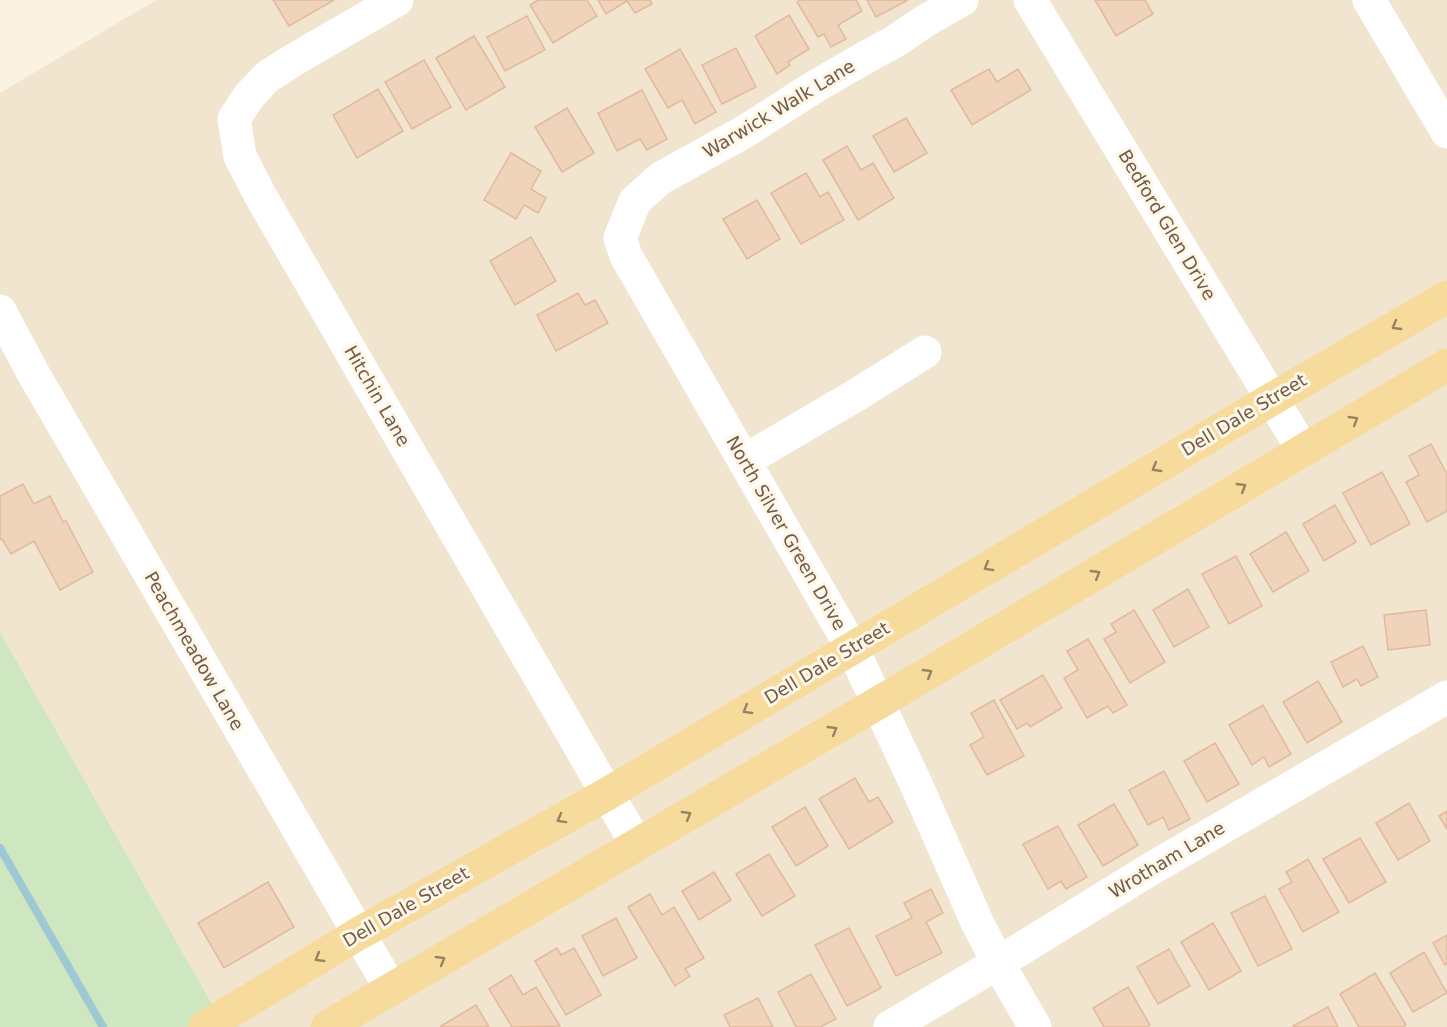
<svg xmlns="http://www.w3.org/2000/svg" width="1447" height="1027" viewBox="0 0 1447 1027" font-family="'DejaVu Sans',sans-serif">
  <rect width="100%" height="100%" fill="#fbf3e1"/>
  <path fill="#f2e5d0" d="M156,0H1447V1027H225L0,632V93Z"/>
  <path fill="#cee7c1" d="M0,632L225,1027H0Z"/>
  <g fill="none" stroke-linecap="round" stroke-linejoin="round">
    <path stroke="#9ec8d4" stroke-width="8" d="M0,848L103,1027"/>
  </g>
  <g fill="#efd3ba" stroke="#e1ba9c" stroke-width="1.5">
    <path d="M273,0H334L289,26Z"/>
    <path d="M538,0H587L597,16L553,43L530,5Z"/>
    <path d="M598,0H650L652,4L635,13L627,1L606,14Z"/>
    <path d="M800,0H856L862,11L838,25L846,39L831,47L824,34L818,37L797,2Z"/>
    <path d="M867,0H908L876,17Z"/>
    <path d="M1095,0H1145L1153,14L1116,36Z"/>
    <path d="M789,15L809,49L788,62L790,65L777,74L755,36Z"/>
    <path d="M527,16L545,50L505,71L487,37Z"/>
    <path d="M474,36L505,87L466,110L436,58Z"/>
    <path d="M736,48L756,87L722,104L702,65Z"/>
    <path d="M680,49L716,112L695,124L682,100L668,108L645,69Z"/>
    <path d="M424,60L451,107L412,129L385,82Z"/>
    <path d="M989,69L997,82L1018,69L1031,90L972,125L951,90Z"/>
    <path d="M378,89L403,131L357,158L333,115Z"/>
    <path d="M642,90L667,139L647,150L640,139L617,151L598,113Z"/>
    <path d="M567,108L594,153L562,172L535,127Z"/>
    <path d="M906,118L927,153L894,172L873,136Z"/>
    <path d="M847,146L861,170L873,163L894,198L858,220L823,160Z"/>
    <path d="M511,153L541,171L531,189L546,198L538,213L524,205L516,219L484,200Z"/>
    <path d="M806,173L820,197L828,192L844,220L801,244L771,193Z"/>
    <path d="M757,200L780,239L747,259L723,219Z"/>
    <path d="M531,237L556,281L515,305L490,261Z"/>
    <path d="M578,293L585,305L595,300L608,323L556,351L537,315Z"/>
    <path d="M1431,444L1447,474V511L1427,522L1406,482L1419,475L1409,456Z"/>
    <path d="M1382,472L1410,524L1371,545L1343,493Z"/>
    <path d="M23,484L34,504L50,496L63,522L66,521L93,572L60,590L34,541L11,554L2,539L0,540V496Z"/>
    <path d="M1335,505L1356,542L1324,561L1303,524Z"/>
    <path d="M1286,532L1309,571L1273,592L1250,554Z"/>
    <path d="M1236,556L1262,606L1229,624L1202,574Z"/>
    <path d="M1188,589L1209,627L1174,647L1153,610Z"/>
    <path d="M1134,610L1165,662L1130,683L1104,639L1116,632L1111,624Z"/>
    <path d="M1426,610L1430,645L1388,650L1384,615Z"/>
    <path d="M1088,639L1127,705L1113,713L1108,706L1087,718L1064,678L1078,670L1067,651Z"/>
    <path d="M1363,646L1378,677L1361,686L1357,679L1343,687L1331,662Z"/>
    <path d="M1043,675L1062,708L1030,727L1027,723L1017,729L1000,700Z"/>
    <path d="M1318,681L1342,722L1307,743L1283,702Z"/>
    <path d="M994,700L1024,756L987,775L970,745L984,737L971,713Z"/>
    <path d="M1263,705L1291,754L1269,767L1264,757L1252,765L1229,725Z"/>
    <path d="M1215,743L1239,784L1207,802L1184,761Z"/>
    <path d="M1164,771L1190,819L1169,830L1163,817L1148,825L1129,790Z"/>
    <path d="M855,778L869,802L878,797L893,822L849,849L819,799Z"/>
    <path d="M1409,803L1430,841L1398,860L1376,823Z"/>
    <path d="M1114,804L1138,845L1103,866L1078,825Z"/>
    <path d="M805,807L828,846L796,866L772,827Z"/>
    <path d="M1447,811V829L1439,816Z"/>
    <path d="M1058,826L1087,877L1066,889L1061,881L1048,889L1023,844Z"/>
    <path d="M1360,838L1386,882L1349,903L1323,859Z"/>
    <path d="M769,854L795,896L762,916L736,874Z"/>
    <path d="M1308,859L1339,912L1303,932L1279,889L1292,882L1286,872Z"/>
    <path d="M714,872L731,900L699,920L682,891Z"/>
    <path d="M268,882L294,927L224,968L198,923Z"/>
    <path d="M931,889L943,913L926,922L942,953L896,976L876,936L912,918L904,903Z"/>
    <path d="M650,894L662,915L674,907L704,958L685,969L690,976L675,986L628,907Z"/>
    <path d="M1265,896L1292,949L1258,966L1231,913Z"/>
    <path d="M616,918L637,958L603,976L582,936Z"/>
    <path d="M1213,923L1241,971L1209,990L1181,942Z"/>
    <path d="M849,928L881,988L847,1006L815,945Z"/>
    <path d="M1447,935V963L1445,965L1433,943Z"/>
    <path d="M557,948L561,955L574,948L601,995L566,1015L535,961Z"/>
    <path d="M1169,949L1190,986L1158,1004L1137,967Z"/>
    <path d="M1424,952L1447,993L1413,1012L1390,973Z"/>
    <path d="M1375,973L1406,1025L1403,1027H1359L1340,994Z"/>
    <path d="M811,974L836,1019L820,1027H796L778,992Z"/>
    <path d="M511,975L523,995L536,987L560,1026L512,1027L489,989Z"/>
    <path d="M1128,987L1150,1025L1147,1027H1104L1093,1008Z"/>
    <path d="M758,998L773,1027H730L724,1015Z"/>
    <path d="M476,1005L489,1027H441V1026Z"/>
    <path d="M1328,1007L1338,1027H1294L1293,1026Z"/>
  </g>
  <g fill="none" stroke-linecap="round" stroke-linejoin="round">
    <g stroke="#fff" stroke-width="33">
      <path d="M397,0L295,59L267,77L249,96L234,119L240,156L260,195L637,845"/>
      <path d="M962,0L925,21L894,42L868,56L816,86L744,132L661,178L635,201L620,238L626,256L852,648L916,784L977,922L998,963L1035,1027"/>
      <path d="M1030,0L1303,450"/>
      <path d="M1369,0L1447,132"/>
      <path d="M0,311L33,373L391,989"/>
      <path d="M744,461L858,394L925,352"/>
      <path d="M890,1027L998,963L1149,870L1447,697"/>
    </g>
    <g stroke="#f7db9c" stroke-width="33">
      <path d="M205,1027L358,934L607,794L1272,399L1447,297"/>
      <path d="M327,1027L878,703L1447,365"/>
    </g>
  </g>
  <defs><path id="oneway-chevron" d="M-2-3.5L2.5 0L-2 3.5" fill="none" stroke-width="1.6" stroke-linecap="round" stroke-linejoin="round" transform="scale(1.5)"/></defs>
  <g stroke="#998163">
    <use href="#oneway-chevron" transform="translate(1396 326) rotate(150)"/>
    <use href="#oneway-chevron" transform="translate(1354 420) rotate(-31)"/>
    <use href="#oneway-chevron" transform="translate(1156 468) rotate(149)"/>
    <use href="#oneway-chevron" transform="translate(1242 487) rotate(-31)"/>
    <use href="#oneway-chevron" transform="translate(988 567) rotate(149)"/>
    <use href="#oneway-chevron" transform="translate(1096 574) rotate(-31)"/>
    <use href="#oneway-chevron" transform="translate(928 673) rotate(-31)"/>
    <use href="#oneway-chevron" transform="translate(747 710) rotate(149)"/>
    <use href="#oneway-chevron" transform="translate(833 730) rotate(-31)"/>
    <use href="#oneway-chevron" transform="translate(687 815) rotate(-30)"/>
    <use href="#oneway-chevron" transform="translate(561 819) rotate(151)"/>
    <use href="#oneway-chevron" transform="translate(319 958) rotate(149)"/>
    <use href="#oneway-chevron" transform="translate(441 960) rotate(-30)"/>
  </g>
  <g text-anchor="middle" stroke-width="6" stroke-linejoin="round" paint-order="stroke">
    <g font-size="18" fill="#715a4a" stroke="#fef7e7">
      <text transform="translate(779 109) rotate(-31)" y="6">Warwick Walk Lane</text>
      <text transform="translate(1167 225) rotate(59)" y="6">Bedford Glen Drive</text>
      <text transform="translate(377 396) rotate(60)" y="6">Hitchin Lane</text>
      <text transform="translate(1244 415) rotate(-31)" y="6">Dell Dale Street</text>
      <text transform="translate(786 533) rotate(60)" y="6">North Silver Green Drive</text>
      <text transform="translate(194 651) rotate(60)" y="6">Peachmeadow Lane</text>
      <text transform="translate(827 663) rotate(-31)" y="6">Dell Dale Street</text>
      <text transform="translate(1167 860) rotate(-31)" y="6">Wrotham Lane</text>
      <text transform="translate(406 907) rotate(-30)" y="6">Dell Dale Street</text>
    </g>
  </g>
</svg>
